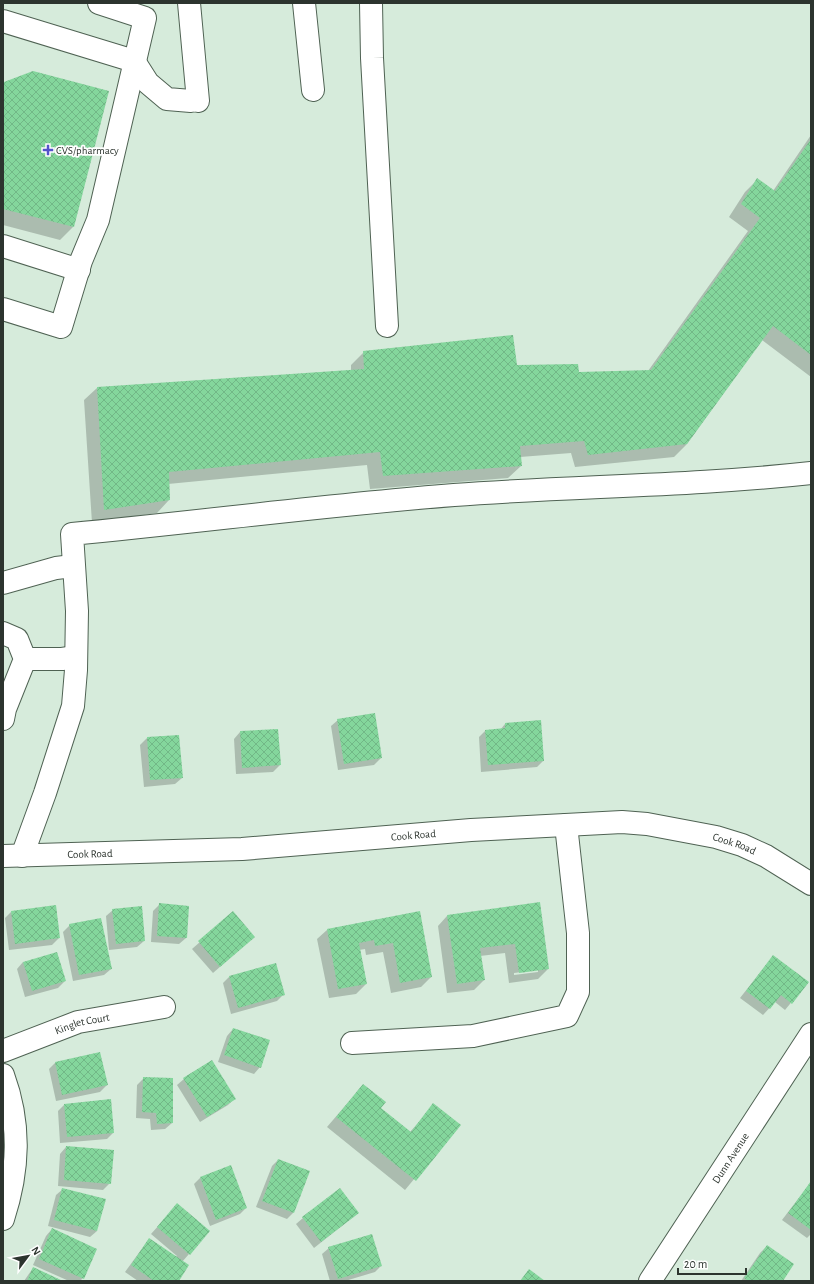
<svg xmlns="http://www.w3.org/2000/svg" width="814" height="1284" viewBox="0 0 814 1284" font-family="'Alegreya Sans',sans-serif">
  <defs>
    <pattern id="building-cross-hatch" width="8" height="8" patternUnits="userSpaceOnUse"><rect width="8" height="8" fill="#84d69c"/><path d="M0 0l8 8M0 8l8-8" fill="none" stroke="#72b887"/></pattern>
  </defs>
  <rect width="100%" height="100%" fill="#d6ebdb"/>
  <g fill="#0003" fill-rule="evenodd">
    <path d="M4,83L108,92L73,227L60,240L3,225Z"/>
    <path d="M811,135V377L762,340L687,444L674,457L575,467L571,453L520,457L521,466L508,478L370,489L367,465L168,484L169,500L157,513L92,523L84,400L97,388L351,371V365L364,352L578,373L648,371L748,231L729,217L745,192L757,180L773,191Z"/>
    <path d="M338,720L381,758L374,765L338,770L331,726Z"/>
    <path d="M505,724L543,761L537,767L481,772L479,737L485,731L500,730Z"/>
    <path d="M240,732L280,765L273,772L236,774L234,739Z"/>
    <path d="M178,736L182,778L175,784L144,787L140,745L147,738Z"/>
    <path d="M160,904L186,938L179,944L151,942L153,911Z"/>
    <path d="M539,904L548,969L538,979L509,983L505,953L480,956L484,980L474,990L447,993L438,926L447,916ZM538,970V972L514,975V973Z"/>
    <path d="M113,910L144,941L137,947L109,950L106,916Z"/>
    <path d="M11,912L59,938L52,945L9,950L5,918Z"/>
    <path d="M233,913L254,937L213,973L192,949Z"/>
    <path d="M419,913L431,977L421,987L391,993L383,952L366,955L365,949L359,950L366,984L356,994L329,998L317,939L327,930Z"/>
    <path d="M70,925L111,969L104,975L73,981L63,932Z"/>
    <path d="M773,956L808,982L785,1010L775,1002L763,1015L740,998Z"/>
    <path d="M23,962L65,981L58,988L25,997L17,969Z"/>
    <path d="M230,976L284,994L277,1001L231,1014L223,983Z"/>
    <path d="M233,1029L260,1067L254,1074L218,1062L227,1036Z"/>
    <path d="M55,1063L107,1085L100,1092L56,1101L49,1069Z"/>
    <path d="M144,1078L172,1123L165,1129L151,1130L150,1119L136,1118L137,1085Z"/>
    <path d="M184,1079L234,1099L228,1105L200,1122L177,1085Z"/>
    <path d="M363,1085L380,1108L410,1132L434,1105L459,1125L405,1190L327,1127Z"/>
    <path d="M64,1105L113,1133L107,1139L60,1143L58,1111Z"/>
    <path d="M66,1147L110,1183L103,1190L58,1186L60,1154Z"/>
    <path d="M278,1160L293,1213L287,1219L256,1207L272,1166Z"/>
    <path d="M201,1177L246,1208L240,1214L210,1226L194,1184Z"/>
    <path d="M811,1182V1234L807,1238L782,1220Z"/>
    <path d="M63,1189L97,1231L90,1237L48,1226L56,1195Z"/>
    <path d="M177,1205L209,1231L182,1262L178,1281H138L125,1272L149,1239L176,1257L177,1256L151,1234Z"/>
    <path d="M358,1213L314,1248L296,1224L303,1218Z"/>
    <path d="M52,1229L83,1278L80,1281H69L33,1265L46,1236Z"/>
    <path d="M767,1246L782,1281H741L760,1253Z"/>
    <path d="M329,1248L381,1266L375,1272L345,1281H330L322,1254Z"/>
    <path d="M33,1268L61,1281H24Z"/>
  </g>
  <g fill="url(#building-cross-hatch)">
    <path d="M33,71L109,91L74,227L3,209V85L4,82Z"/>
    <path d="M811,139V355L773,326L687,444L588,455L584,441L520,446L522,466L383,476L380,452L169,472L170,500L104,510L97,387L364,369L363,351L513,335L517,365L578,364L579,372L651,370L760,218L741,204L757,178L775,191Z"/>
    <path d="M375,713L382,758L344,764L337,719Z"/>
    <path d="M541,720L544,761L488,765L485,730L505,728V723Z"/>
    <path d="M278,729L281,765L242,768L240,731Z"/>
    <path d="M179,735L183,778L150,780L147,737Z"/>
    <path d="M540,902L549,969L519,973L515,944L480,948L485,980L457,984L447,915Z"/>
    <path d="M159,903L189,906L187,938L157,936Z"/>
    <path d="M56,905L60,938L15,944L11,911Z"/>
    <path d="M142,906L145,941L116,944L112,909Z"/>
    <path d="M233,911L255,937L220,967L198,941Z"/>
    <path d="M420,911L432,977L400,983L393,943L375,946L374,940L359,943L367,984L338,989L327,929Z"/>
    <path d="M101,918L112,969L79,975L69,924Z"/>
    <path d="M57,952L66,981L32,991L23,962Z"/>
    <path d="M773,955L809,982L792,1004L781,995L770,1009L746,991Z"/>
    <path d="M276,963L285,995L238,1008L229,976Z"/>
    <path d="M233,1028L270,1040L261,1068L224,1055Z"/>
    <path d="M100,1052L108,1085L62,1095L55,1062Z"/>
    <path d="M212,1060L236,1099L207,1117L183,1078Z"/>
    <path d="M143,1077L173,1078V1123L157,1124L156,1113L142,1112Z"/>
    <path d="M363,1084L386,1102L381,1108L411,1132L433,1103L461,1125L416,1181L336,1117Z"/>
    <path d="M111,1099L114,1133L67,1137L64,1104Z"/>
    <path d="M66,1146L114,1150L111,1184L64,1180Z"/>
    <path d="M278,1159L310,1171L294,1213L262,1201Z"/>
    <path d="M231,1165L247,1208L216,1220L200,1177Z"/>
    <path d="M811,1181V1230L788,1213Z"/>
    <path d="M62,1188L106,1199L97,1231L54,1220Z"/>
    <path d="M340,1188L359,1213L321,1242L302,1217Z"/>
    <path d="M177,1203L210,1231L190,1255L157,1227Z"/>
    <path d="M52,1228L97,1249L84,1279L39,1259Z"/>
    <path d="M372,1234L382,1266L338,1279L328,1247Z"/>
    <path d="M149,1238L189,1265L179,1281H154L131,1265Z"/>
    <path d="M767,1245L794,1264L783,1281H748L744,1278Z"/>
    <path d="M33,1267L63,1281H27Z"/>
    <path d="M529,1269L545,1281H520Z"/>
  </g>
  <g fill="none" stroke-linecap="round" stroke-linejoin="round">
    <defs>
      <g id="minor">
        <path d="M189,3L198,101"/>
        <path d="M304,3L313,90"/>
        <path d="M371,3L372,58L387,326"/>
        <path d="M3,21L134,61L148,83L167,99L191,101"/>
        <path d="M3,246L79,270"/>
        <path d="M3,309L61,327L81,261L98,220L145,18L99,3"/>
        <path d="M3,583L56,568L73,566"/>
        <path d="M3,633L17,639L25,659L5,709L3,719"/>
        <path d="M25,659H62L76,657"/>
        <path id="s1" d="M3,856L242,849L471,830L622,822L647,824L716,837L742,845L766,856L811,884"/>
        <path d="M22,856L45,793L73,706L76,670L77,611L72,534C199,522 326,505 454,495C573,486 692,486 811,473"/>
        <path d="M352,1043L473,1036L567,1016L578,992V933L566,825"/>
        <path id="s2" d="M3,1051L78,1022L164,1007"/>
        <path d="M3,1075C21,1124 19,1170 3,1219"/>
        <path id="s3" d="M650,1281L811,1034"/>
      </g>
    </defs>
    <use href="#minor" stroke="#4f6253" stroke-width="24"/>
    <use href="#minor" stroke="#fff" stroke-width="22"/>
  </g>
  <path fill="#5453ca" stroke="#fff" stroke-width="1.5" d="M46 144h4v4h4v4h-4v4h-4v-4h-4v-4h4z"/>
  <g text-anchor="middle" stroke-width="3.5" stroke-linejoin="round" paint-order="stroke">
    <g font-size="11" fill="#2c342e" stroke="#fff" text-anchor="start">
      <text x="56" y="154">CVS/pharmacy</text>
    </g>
    <g font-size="11" fill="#2c342e" stroke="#fff">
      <text dy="4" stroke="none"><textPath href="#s1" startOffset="411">Cook Road</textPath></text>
      <text dy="4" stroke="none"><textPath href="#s1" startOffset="735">Cook Road</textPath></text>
      <text dy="4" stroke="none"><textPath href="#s1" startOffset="87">Cook Road</textPath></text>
      <text dy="4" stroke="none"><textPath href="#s2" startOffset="84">Kinglet Court</textPath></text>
      <text dy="4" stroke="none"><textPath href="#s3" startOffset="147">Dunn Avenue</textPath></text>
    </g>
  </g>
  <rect width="814" height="1284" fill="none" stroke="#2c342e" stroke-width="8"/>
  <g transform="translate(28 1256) rotate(58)" stroke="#ffffff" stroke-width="3" paint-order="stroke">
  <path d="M0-3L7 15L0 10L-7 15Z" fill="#2c342e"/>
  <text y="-6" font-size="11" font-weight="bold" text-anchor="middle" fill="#2c342e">N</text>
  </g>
  <path d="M678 1268v6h68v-6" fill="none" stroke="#2c342e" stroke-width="2"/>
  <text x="684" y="1268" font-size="12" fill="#2c342e" stroke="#ffffff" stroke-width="3" paint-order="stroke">20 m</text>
</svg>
